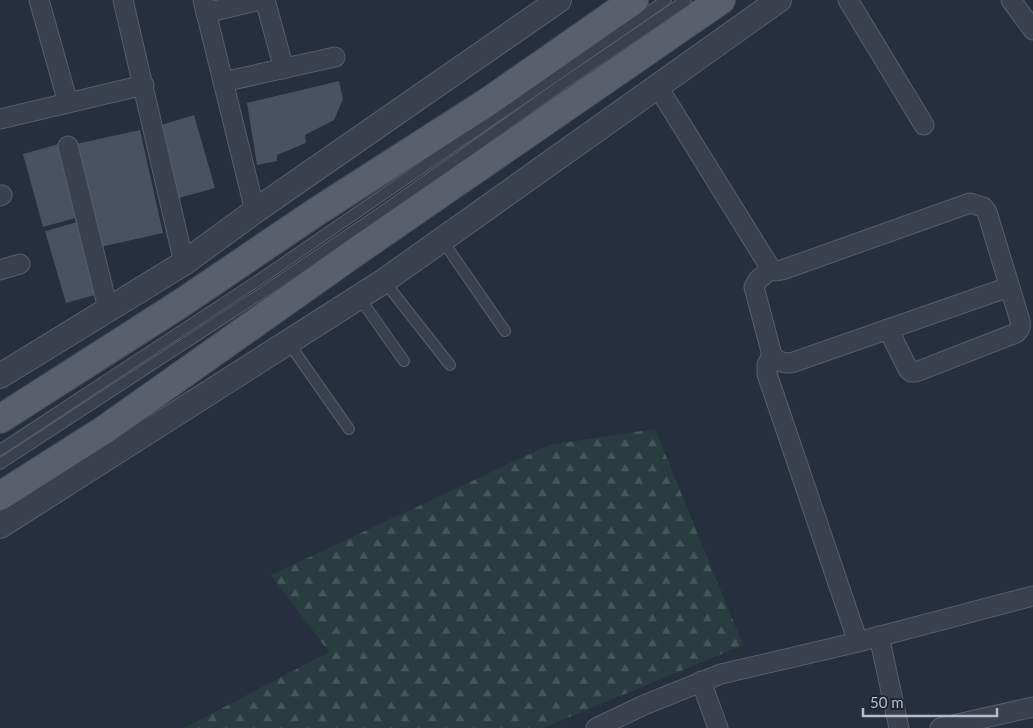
<svg xmlns="http://www.w3.org/2000/svg" width="1033" height="728" viewBox="0 0 1033 728" font-family="Lato,sans-serif">
  <defs>
    <pattern id="forest-firs" width="22" height="20" patternUnits="userSpaceOnUse" patternTransform="scale(1.25)"><rect width="22" height="20" fill="#293d40"/><path d="M5 1l3.5 6h-7zM16 11l3.5 6h-7z" fill="#46575a"/></pattern>
  </defs>
  <rect width="100%" height="100%" fill="#262f3d"/>
  <path fill="url(#forest-firs)" d="M655,429L743,645L543,728H184L329,652L271,575L549,445Z"/>
  <g fill="#485261">
    <path d="M339,81L343,99L334,120L305,135L306,143L277,155V161L257,165L247,103Z"/>
    <path d="M194,115L215,188L179,198L158,126Z"/>
    <path d="M140,130L163,233L100,247L76,144Z"/>
    <path d="M59,144L79,217L43,227L23,154Z"/>
    <path d="M81,221L102,293L66,303L45,231Z"/>
  </g>
  <g fill="none" stroke-linecap="round" stroke-linejoin="round">
    <defs>
      <g id="service">
        <path d="M442,240L505,331"/>
        <path d="M384,281L450,365"/>
        <path d="M359,297L404,361"/>
        <path d="M288,342L349,429"/>
        <path d="M0,450L266,275L666,0"/>
        <path d="M0,464L268,289L383,211L560,86L686,0"/>
      </g>
      <g id="minor">
        <path d="M39,0L68,103"/>
        <path d="M123,0L184,263"/>
        <path d="M203,0L255,211"/>
        <path d="M265,0L284,69"/>
        <path d="M848,0L924,125"/>
        <path d="M1011,0L1033,30"/>
        <path d="M206,13L260,0"/>
        <path d="M223,82L335,57"/>
        <path d="M658,87L771,269L776,271L782,270L970,203L983,207L987,212L1020,321C1021,327 1020,329 1016,333L916,372H911L908,369L888,329"/>
        <path d="M0,119L144,85"/>
        <path d="M68,146L108,309"/>
        <path d="M0,196L2,195"/>
        <path d="M771,269L758,280L754,287L772,355C778,362 782,363 791,363L1009,287"/>
        <path d="M0,270L20,264"/>
        <path d="M772,355L767,365V374L858,642"/>
        <path d="M879,636L899,728"/>
        <path d="M701,681L718,728"/>
        <path d="M596,728L644,705L721,674L858,642L1033,596"/>
        <path d="M940,728L1033,707"/>
      </g>
      <g id="tertiary">
        <path d="M0,376L184,263L255,211L559,0"/>
        <path d="M0,526L384,281L779,0"/>
      </g>
      <g id="primary">
        <path d="M0,419L180,304L316,212L486,103L634,0"/>
        <path d="M0,496L104,430L357,251L721,0"/>
      </g>
    </defs>
    <use href="#service" stroke="#585f6b" stroke-width="12"/>
    <use href="#minor" stroke="#585f6b" stroke-width="21"/>
    <use href="#tertiary" stroke="#585f6b" stroke-width="26"/>
    <use href="#primary" stroke="#434a57" stroke-width="30"/>
    <use href="#service" stroke="#3a414e" stroke-width="10"/>
    <use href="#minor" stroke="#3a414e" stroke-width="19"/>
    <use href="#tertiary" stroke="#3a414e" stroke-width="24"/>
    <use href="#primary" stroke="#58606e" stroke-width="28"/>
  </g>
  <path d="M863 708v8h134v-8" fill="none" stroke="#b6bcc8" stroke-width="2.5"/>
  <text x="870" y="708" font-size="15" fill="#b6bcc8" stroke="#1f2633" stroke-width="4" paint-order="stroke">50 m</text>
</svg>
